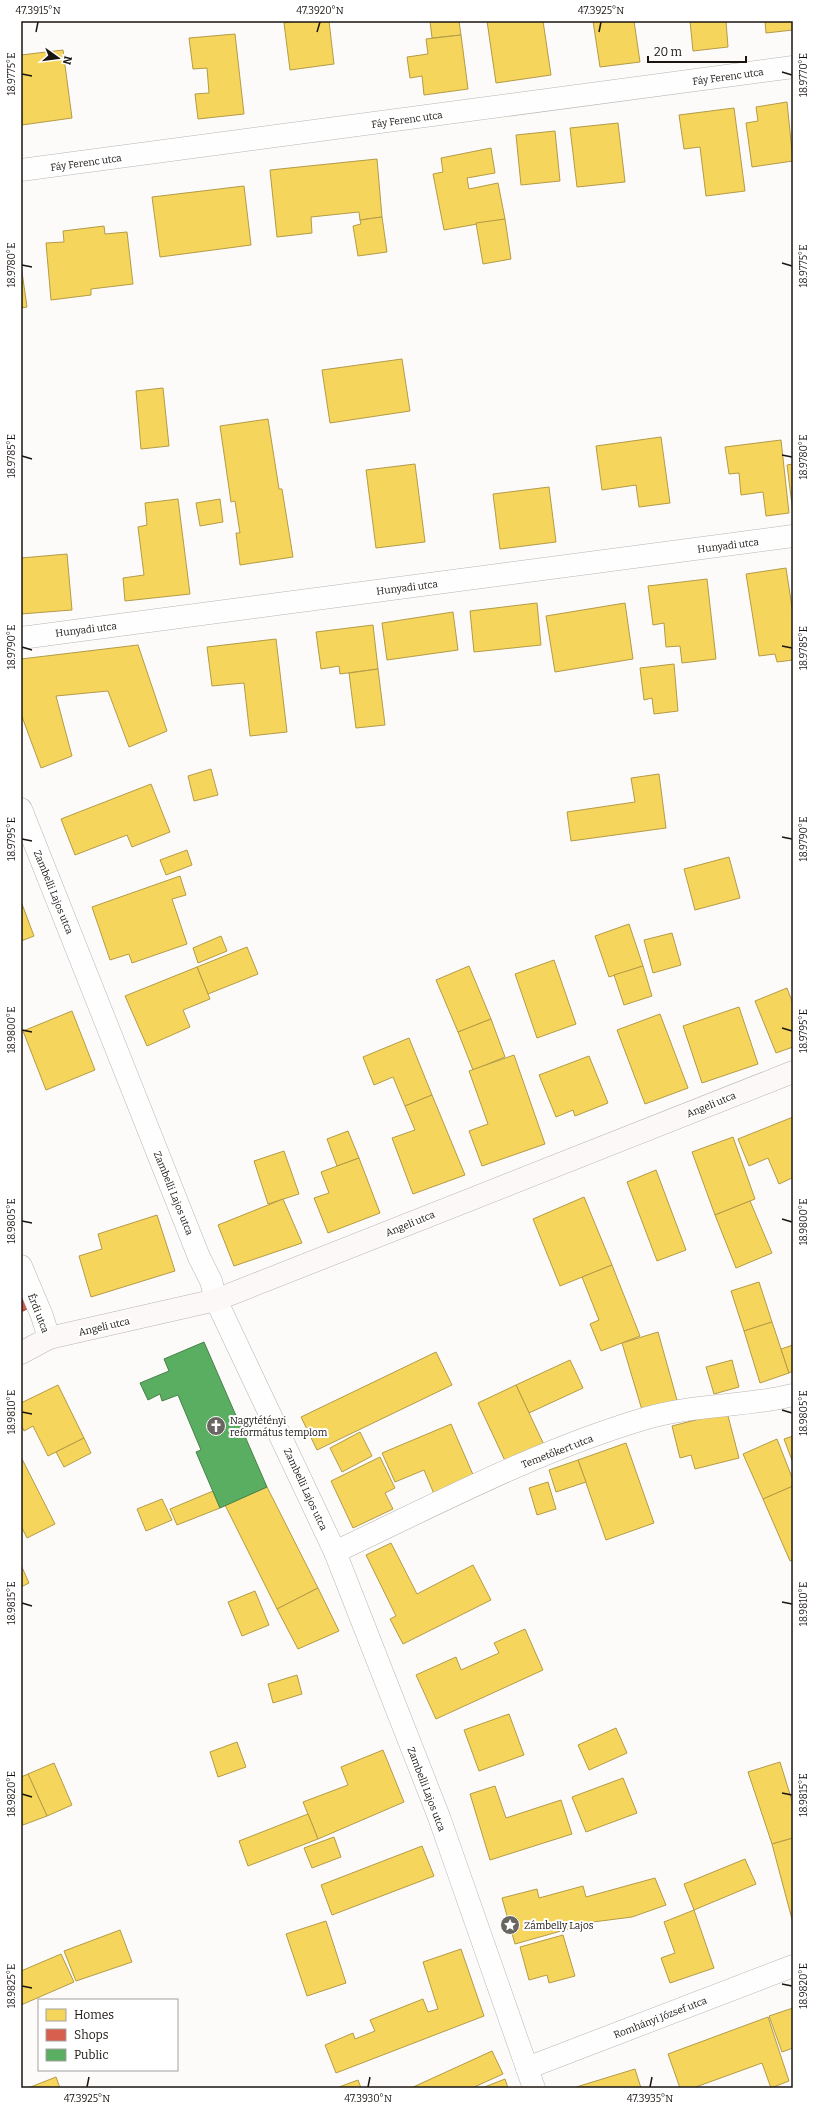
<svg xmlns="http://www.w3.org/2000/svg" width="814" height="2109" viewBox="0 0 814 2109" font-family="Bitter,serif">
  <rect width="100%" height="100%" fill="#fcfbf9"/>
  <g fill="#f6d55c" stroke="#b49b46">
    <path d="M329,21L334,64L290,70L284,23L297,21Z"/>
    <path d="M430,21H459L461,35L432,38Z"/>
    <path d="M487,21H543L551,75L496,83Z"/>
    <path d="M593,21H634L640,62L600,67Z"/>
    <path d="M690,21H726L728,47L693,51Z"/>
    <path d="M765,21H793V30L766,33Z"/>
    <path d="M235,34L244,114L198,119L195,94L209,93L207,68L193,69L189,38Z"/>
    <path d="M461,35L468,89L424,95L422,76L410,78L407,57L428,54L426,39Z"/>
    <path d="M63,50L72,118L22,125L21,55Z"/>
    <path d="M787,102L793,161L752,167L746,123L758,121L756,107Z"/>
    <path d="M734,108L745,191L706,196L700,147L684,149L679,115Z"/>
    <path d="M618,123L625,182L577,187L570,128Z"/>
    <path d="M555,131L560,181L521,185L516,135Z"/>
    <path d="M491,148L495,173L467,178L469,189L498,183L505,219L444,230L433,174L443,172L441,158Z"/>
    <path d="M377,159L382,217L360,220L359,212L311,217L312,233L277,237L270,170Z"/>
    <path d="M244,186L251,245L160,257L152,197Z"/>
    <path d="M382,217L387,252L358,256L353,226L361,224L360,220Z"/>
    <path d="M505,219L511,259L483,264L476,223Z"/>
    <path d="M104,226L105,234L127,232L133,284L91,289V295L51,300L46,243L64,242L63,231Z"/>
    <path d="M21,265L27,307L21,308Z"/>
    <path d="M402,359L410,411L330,423L322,370Z"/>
    <path d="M163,388L169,446L141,449L136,391Z"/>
    <path d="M268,419L279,489H282L293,557L240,565L236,533H240L235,501L231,502L220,426Z"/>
    <path d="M661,437L670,503L639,507L636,485L602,490L596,446Z"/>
    <path d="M781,440L789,513L766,516L763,492L741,495L739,473L729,474L725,447Z"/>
    <path d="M415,464L425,542L376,548L366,470Z"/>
    <path d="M793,464V513L787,465Z"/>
    <path d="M549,487L556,542L500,549L493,494Z"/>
    <path d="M178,499L190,594L125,601L123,578L144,575L138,527L147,525L145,503Z"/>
    <path d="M220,499L223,522L200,526L196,503Z"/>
    <path d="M67,554L72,610L21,614V558Z"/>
    <path d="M786,568L793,614V660L777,662L775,654L759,656L746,574Z"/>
    <path d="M707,579L716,659L682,663L680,646L666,647L664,623L653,625L648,586Z"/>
    <path d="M537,603L541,645L474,652L470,611Z"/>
    <path d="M625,603L633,659L555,672L546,616Z"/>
    <path d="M453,612L458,650L387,660L382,623Z"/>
    <path d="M373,625L378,669L340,674L339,666L321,669L316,632Z"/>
    <path d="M276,639L287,732L250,736L244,683L212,686L207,647Z"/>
    <path d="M138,645L167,731L129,747L108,691L56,696L72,756L41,768L21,714V659Z"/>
    <path d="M674,664L678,711L654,714L652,698L644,700L640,668Z"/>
    <path d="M378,669L385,725L356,728L349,673Z"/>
    <path d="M211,769L218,795L194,801L188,776Z"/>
    <path d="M659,774L666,828L571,841L567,812L635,802L631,778Z"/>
    <path d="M151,784L170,832L132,847L127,835L75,855L61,819Z"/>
    <path d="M187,850L192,865L166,875L160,860Z"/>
    <path d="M729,857L740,898L695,910L684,869Z"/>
    <path d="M180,876L186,895L172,899L187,944L132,963L129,954L110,960L92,907Z"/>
    <path d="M22,904L34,936L21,941V905Z"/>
    <path d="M629,924L643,966L609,977L595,936Z"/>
    <path d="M672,933L681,965L653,973L644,940Z"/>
    <path d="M221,936L227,951L198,963L193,948Z"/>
    <path d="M247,947L258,974L208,994L197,967Z"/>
    <path d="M554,960L576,1024L537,1038L515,974Z"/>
    <path d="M469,966L491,1019L458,1032L436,980Z"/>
    <path d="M643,966L652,996L624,1005L614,975Z"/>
    <path d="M197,967L210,999L183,1010L190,1027L147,1046L125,996Z"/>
    <path d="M787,988L793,1004V1047L776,1053L755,1001Z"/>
    <path d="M739,1007L758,1064L702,1083L683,1026Z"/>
    <path d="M72,1011L95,1070L46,1090L23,1031Z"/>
    <path d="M660,1014L688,1088L645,1104L617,1030Z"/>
    <path d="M491,1019L505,1057L473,1070L458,1032Z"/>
    <path d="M409,1038L432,1095L405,1106L393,1077L374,1085L363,1057Z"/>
    <path d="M514,1055L545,1144L482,1166L469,1131L488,1124L469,1071Z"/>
    <path d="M589,1056L608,1103L575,1116L573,1110L556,1117L539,1075Z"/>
    <path d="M432,1095L465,1175L413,1194L392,1138L415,1130L405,1106Z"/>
    <path d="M793,1117V1179L792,1178L779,1184L768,1158L749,1166L738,1139Z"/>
    <path d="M348,1131L359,1158L337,1166L327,1139Z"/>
    <path d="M733,1137L755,1199L715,1215L692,1152Z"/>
    <path d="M284,1151L299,1194L268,1204L254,1161Z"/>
    <path d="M359,1158L380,1213L328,1233L314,1198L329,1193L321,1172Z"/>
    <path d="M656,1170L686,1250L657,1261L627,1182Z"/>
    <path d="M584,1197L612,1265L560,1286L533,1219Z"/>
    <path d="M283,1199L302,1243L234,1266L218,1225Z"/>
    <path d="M750,1201L772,1253L736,1268L715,1215Z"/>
    <path d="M157,1215L175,1271L91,1297L79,1256L102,1249L98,1234Z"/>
    <path d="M612,1265L640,1336L601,1351L590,1324L599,1320L582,1277Z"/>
    <path d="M759,1282L772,1322L744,1331L731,1291Z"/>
    <path d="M772,1322L789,1373L760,1383L744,1331Z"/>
    <path d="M658,1332L677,1400L642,1410L622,1343Z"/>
    <path d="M793,1345V1371L789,1373L781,1349Z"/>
    <path d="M436,1352L452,1385L317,1450L301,1417Z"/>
    <path d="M570,1360L583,1388L529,1413L516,1385Z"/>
    <path d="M732,1360L739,1387L714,1394L706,1367Z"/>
    <path d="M58,1385L84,1438L48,1456L33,1426L24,1431L21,1424V1403Z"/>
    <path d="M516,1385L545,1447L507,1465L478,1403Z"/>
    <path d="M727,1412L739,1458L695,1469L691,1455L680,1458L672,1426Z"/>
    <path d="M451,1424L474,1477L434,1494L424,1470L395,1482L382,1453Z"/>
    <path d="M360,1432L372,1456L342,1472L330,1448Z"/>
    <path d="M793,1436V1463L784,1439Z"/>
    <path d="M84,1438L91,1453L64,1467L56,1452Z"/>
    <path d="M777,1439L793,1480V1486L763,1499L743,1454Z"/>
    <path d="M626,1443L654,1523L606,1540L578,1460Z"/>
    <path d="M21,1457L55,1524L27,1538L21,1526Z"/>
    <path d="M380,1457L395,1488L385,1493L393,1509L353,1528L331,1481Z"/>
    <path d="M578,1460L586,1482L556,1492L549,1470Z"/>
    <path d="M548,1482L556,1509L537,1515L529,1488Z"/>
    <path d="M793,1486V1560L790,1561L763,1499Z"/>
    <path d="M267,1487L318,1588L277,1609L225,1505Z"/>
    <path d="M213,1491L220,1508L177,1525L170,1509Z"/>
    <path d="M162,1499L172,1520L146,1531L137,1509Z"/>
    <path d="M391,1543L417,1594L473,1565L491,1600L403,1644L390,1619L396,1616L366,1555Z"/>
    <path d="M21,1565L29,1583L21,1587Z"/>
    <path d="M318,1588L339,1631L298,1649L277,1609Z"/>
    <path d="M255,1591L269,1625L242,1636L228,1602Z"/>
    <path d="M525,1629L543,1670L436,1719L416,1675L456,1657L461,1670L499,1653L494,1643Z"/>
    <path d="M297,1675L302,1694L273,1703L268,1684Z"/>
    <path d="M509,1714L524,1755L479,1771L464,1730Z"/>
    <path d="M616,1728L627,1753L589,1770L578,1745Z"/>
    <path d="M237,1742L246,1767L218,1777L210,1752Z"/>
    <path d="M383,1750L404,1802L318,1839L303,1802L348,1785L341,1767Z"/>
    <path d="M780,1762L793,1804V1838L772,1844L748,1772Z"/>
    <path d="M54,1763L72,1805L47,1816L28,1774Z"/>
    <path d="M28,1774L47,1816L23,1825L21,1820V1777Z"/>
    <path d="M623,1778L637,1813L586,1832L572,1797Z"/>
    <path d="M495,1786L506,1818L561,1800L572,1834L490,1860L470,1794Z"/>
    <path d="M308,1814L318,1839L248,1866L239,1841Z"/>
    <path d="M334,1837L341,1857L312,1868L304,1848Z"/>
    <path d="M793,1838V1923L772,1844Z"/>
    <path d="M422,1846L434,1876L332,1915L321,1885Z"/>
    <path d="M745,1859L756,1884L694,1910L684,1884Z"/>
    <path d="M655,1878L666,1905L632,1917L593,1922L515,1944L502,1898L537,1889L539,1898L583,1886L586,1897Z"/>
    <path d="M694,1910L714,1968L670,1983L661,1958L675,1953L664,1922Z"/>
    <path d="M326,1921L346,1983L307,1996L286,1934Z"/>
    <path d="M120,1930L132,1962L76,1981L64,1951Z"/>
    <path d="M563,1935L575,1976L549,1983L547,1975L529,1980L520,1947Z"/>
    <path d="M461,1949L484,2016L336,2073L325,2045L353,2033L355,2039L375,2031L370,2020L423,1999L428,2012L438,2009L423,1962Z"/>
    <path d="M61,1954L74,1982L21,2005V1971Z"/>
    <path d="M793,2008V2048L782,2052L769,2016Z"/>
    <path d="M768,2017L789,2081L771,2088L762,2063L693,2088H680L668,2054Z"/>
    <path d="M492,2051L503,2074L472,2088H411Z"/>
    <path d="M635,2069L641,2088H573Z"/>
    <path d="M56,2077L60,2088H28Z"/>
    <path d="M505,2079L508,2088H482Z"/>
    <path d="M358,2080L361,2088H340L339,2087Z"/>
  </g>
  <path fill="#d6604d" stroke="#9e4a3b" d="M21,1296L27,1309L21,1312Z"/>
  <path fill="#5aae61" stroke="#478049" d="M204,1342L267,1487L220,1508L196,1452L201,1450L178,1395L162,1401L160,1394L148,1400L140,1383L169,1371L164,1359Z"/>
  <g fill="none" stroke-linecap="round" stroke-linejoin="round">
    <defs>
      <g id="street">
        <path d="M21,170L793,67"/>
        <path d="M21,638L793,536"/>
        <path d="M21,809L199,1257L211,1281L216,1300L335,1552L439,1817L534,2088"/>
        <path d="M21,1266L42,1316L49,1338"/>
        <path d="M335,1552C437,1504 538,1450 647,1418C695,1404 745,1407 793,1395"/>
        <path d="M527,2068L793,1966"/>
      </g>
      <path id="secondary" d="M21,1353L49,1338L216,1300L793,1072"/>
    </defs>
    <use href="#street" stroke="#b8b6b2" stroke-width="23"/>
    <use href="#secondary" stroke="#b8b6b2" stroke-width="23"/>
    <use href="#street" stroke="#fffefe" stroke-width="22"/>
    <use href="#secondary" stroke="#fbf8f7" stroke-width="22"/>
  </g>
  <path fill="none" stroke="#1a1511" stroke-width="1.5" d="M36,32L38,22M317,32L320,22M599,32L601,22M782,72L792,75M22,74L32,76M782,263L792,266M22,265L32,267M782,455L792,457M22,456L32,459M782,646L792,648M22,647L32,650M782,837L792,839M22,839L32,841M782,1028L792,1031M22,1030L32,1032M782,1219L792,1222M22,1221L32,1223M782,1410L792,1413M22,1412L32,1414M782,1602L792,1604M22,1603L32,1606M782,1793L792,1795M22,1794L32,1797M782,1984L792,1986M22,1986L32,1988M87,2087L89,2077M368,2087L370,2077M650,2087L652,2077"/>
  <defs>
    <symbol id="church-disc" viewBox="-11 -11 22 22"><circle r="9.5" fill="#696662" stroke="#fff"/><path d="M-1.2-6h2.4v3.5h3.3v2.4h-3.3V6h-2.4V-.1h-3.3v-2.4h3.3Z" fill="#fff"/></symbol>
    <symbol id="sight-disc" viewBox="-11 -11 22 22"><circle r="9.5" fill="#696662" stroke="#fff"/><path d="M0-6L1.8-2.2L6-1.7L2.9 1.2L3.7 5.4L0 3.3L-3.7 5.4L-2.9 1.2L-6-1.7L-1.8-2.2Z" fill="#fff"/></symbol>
  </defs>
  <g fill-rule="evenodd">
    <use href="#church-disc" x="205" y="1415" width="22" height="22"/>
    <use href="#sight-disc" x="499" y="1914" width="22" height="22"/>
  </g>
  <g text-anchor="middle" stroke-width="4" stroke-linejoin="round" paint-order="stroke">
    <g font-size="10" fill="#1a1511" stroke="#fff">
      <text transform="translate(728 76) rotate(-8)" y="4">Fáy Ferenc utca</text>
      <text transform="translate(407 119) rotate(-8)" y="4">Fáy Ferenc utca</text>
      <text transform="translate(86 162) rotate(-8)" y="4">Fáy Ferenc utca</text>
      <text transform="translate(728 545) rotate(-7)" y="4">Hunyadi utca</text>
      <text transform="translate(407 587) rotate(-7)" y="4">Hunyadi utca</text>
      <text transform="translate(86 629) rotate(-7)" y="4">Hunyadi utca</text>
      <text transform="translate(54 892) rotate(68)" y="4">Zambelli Lajos utca</text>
      <text transform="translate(711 1104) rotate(-22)" y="4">Angeli utca</text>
      <text transform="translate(174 1193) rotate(68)" y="4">Zambelli Lajos utca</text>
      <text transform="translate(410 1223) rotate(-22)" y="4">Angeli utca</text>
      <text transform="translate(39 1313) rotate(69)" y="4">Érdi utca</text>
      <text transform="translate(104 1326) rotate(-13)" y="4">Angeli utca</text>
      <text transform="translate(557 1451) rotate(-21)" y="4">Temetőkert utca</text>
      <text transform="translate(306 1489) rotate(65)" y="4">Zambelli Lajos utca</text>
      <text transform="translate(427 1789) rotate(69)" y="4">Zambelli Lajos utca</text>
      <text transform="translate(660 2017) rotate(-21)" y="4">Romhányi József utca</text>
    </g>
    <g font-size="10" fill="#1a1511" stroke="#fff" text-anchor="start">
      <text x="230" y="1424">Nagytétényi<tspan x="230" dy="12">református templom</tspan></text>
      <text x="524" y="1929">Zámbelly Lajos</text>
    </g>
  </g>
  <rect width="814" height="2109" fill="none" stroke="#ffffff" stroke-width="44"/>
  <rect x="38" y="1999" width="140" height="72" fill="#ffffff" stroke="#a3a1a0"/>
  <rect x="46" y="2009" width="20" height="12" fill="#f6d55c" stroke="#a3a1a0"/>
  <text x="74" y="2019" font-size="12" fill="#1a1511">Homes</text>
  <rect x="46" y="2029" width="20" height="12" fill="#d6604d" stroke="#a3a1a0"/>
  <text x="74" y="2039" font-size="12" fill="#1a1511">Shops</text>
  <rect x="46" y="2049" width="20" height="12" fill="#5aae61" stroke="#a3a1a0"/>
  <text x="74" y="2059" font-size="12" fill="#1a1511">Public</text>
  <g transform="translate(58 58) rotate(104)" stroke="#ffffff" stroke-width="3" paint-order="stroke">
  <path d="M0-3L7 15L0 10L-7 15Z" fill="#1a1511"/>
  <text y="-6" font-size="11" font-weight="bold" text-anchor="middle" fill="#1a1511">N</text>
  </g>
  <path d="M648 56v6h98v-6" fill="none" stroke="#1a1511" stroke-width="2"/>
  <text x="654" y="56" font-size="12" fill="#1a1511" stroke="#ffffff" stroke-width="3" paint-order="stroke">20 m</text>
  <rect x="22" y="22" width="770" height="2065" fill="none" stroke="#1a1511" stroke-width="1.5"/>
  <g font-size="10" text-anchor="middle" fill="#1a1511">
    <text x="38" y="14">47.3915°N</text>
    <text x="320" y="14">47.3920°N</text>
    <text x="601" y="14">47.3925°N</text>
    <text transform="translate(11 74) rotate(-90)" y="4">18.9775°E</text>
    <text transform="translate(803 75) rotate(-90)" y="4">18.9770°E</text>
    <text transform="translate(11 265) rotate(-90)" y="4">18.9780°E</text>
    <text transform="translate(803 266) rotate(-90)" y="4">18.9775°E</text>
    <text transform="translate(11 456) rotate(-90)" y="4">18.9785°E</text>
    <text transform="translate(803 457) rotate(-90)" y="4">18.9780°E</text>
    <text transform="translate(11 647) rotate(-90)" y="4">18.9790°E</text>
    <text transform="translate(803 648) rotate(-90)" y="4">18.9785°E</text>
    <text transform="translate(11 839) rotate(-90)" y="4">18.9795°E</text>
    <text transform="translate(803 839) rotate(-90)" y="4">18.9790°E</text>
    <text transform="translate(11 1030) rotate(-90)" y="4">18.9800°E</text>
    <text transform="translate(803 1031) rotate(-90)" y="4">18.9795°E</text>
    <text transform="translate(11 1221) rotate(-90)" y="4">18.9805°E</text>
    <text transform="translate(803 1222) rotate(-90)" y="4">18.9800°E</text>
    <text transform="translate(11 1412) rotate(-90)" y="4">18.9810°E</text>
    <text transform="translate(803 1413) rotate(-90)" y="4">18.9805°E</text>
    <text transform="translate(11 1603) rotate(-90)" y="4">18.9815°E</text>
    <text transform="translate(803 1604) rotate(-90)" y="4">18.9810°E</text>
    <text transform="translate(11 1794) rotate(-90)" y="4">18.9820°E</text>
    <text transform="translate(803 1795) rotate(-90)" y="4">18.9815°E</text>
    <text transform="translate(11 1986) rotate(-90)" y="4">18.9825°E</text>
    <text transform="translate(803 1986) rotate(-90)" y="4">18.9820°E</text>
    <text x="87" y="2102">47.3925°N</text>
    <text x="368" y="2102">47.3930°N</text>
    <text x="650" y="2102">47.3935°N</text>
  </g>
</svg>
